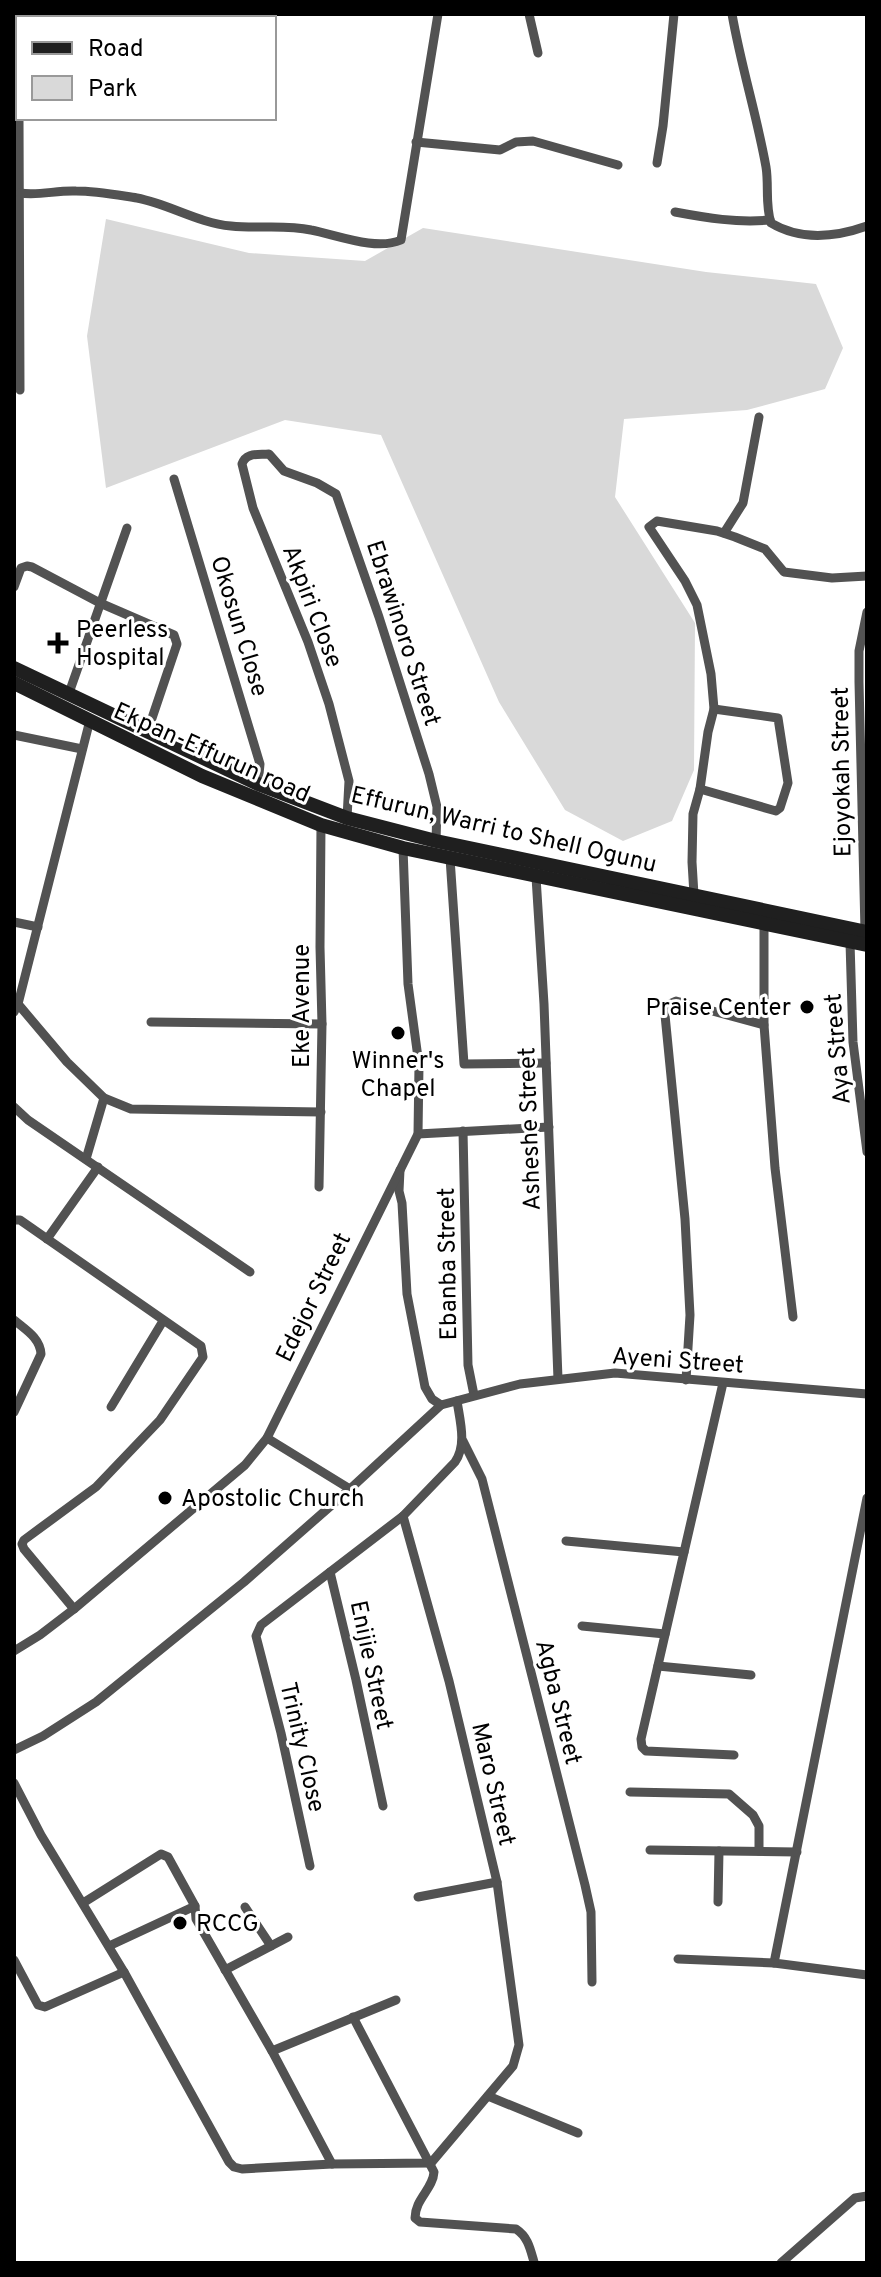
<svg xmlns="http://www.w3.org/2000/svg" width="881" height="2277" viewBox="0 0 881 2277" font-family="Overpass,sans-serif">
  <rect width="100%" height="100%" fill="#fff"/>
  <path fill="#d9d9d9" d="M106,219L249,253L365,261L423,228L706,272L816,284L843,348L825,389L747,410L624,419L615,497L695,623L694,770L672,821L623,841L565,810L499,702L381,435L285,420L106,488L87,336Z"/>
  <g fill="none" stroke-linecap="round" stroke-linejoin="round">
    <g stroke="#525252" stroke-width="9">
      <path d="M18,14V18"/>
      <path d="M529,14L538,53"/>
      <path d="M732,14C741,66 757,116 766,167C769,185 765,205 771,223C801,241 836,237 867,226"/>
      <path d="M19,118L20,390"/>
      <path d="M416,142L500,150L516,142L533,141L618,165"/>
      <path d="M657,163L663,126L674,14"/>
      <path d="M20,193C39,196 57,190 76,191C96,191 117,195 137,198C169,204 198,223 231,226C258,229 284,224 311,230C337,235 376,251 401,240L438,14"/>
      <path d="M675,212C707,218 737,223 770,220"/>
      <path d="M174,479L260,764L258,784"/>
      <path d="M724,533L743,503L759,417"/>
      <path d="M14,587L21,568L27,566L32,567L100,603L174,635L177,644L147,733"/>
      <path d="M69,693L127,528"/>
      <path d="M14,735L82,749"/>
      <path d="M700,789L776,811L780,808L788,783L778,718L714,709"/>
      <path d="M347,818L349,781L329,704L308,642L253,508L242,464C246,452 258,455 269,454L284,471L317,483L336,494L379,617L429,774L437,807L436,841"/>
      <path d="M450,858L464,1064L546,1063"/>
      <path d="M536,877L544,1004L558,1379"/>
      <path d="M694,895L692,862L693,814L700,789L708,732L714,709L711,674L697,605L685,581L649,527L657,521L717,531L735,537L765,549L784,572L832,578L867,576"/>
      <path d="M14,922L38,927"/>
      <path d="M764,923V1025L775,1168L793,1317"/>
      <path d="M865,931L859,682V651L867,612"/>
      <path d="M850,942L853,1042L867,1152"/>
      <path d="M18,1004L67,1062L104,1098L131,1109L321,1112"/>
      <path d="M14,1012L18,1004L90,720"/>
      <path d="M151,1022L322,1024"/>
      <path d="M14,1107L28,1120L250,1272"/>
      <path d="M463,1131L468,1365L474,1395"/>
      <path d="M418,1134L549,1127"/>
      <path d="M86,1159L104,1098"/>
      <path d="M400,1170L399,1191L402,1203L407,1294L425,1387L432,1399L441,1405"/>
      <path d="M319,1187L322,1024L320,947L321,825"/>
      <path d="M14,1220H20L201,1346L203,1357L160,1420L96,1487L24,1540L22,1544L24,1549L74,1609"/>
      <path d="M47,1239L98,1167"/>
      <path d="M14,1320C26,1330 40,1338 41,1354L14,1412"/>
      <path d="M686,1380L690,1315L685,1219L665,1015L667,1005L676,1001L764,1025"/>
      <path d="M723,1383L641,1739L642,1747L646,1751L734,1755"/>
      <path d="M111,1407L163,1321"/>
      <path d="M267,1438L350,1489"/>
      <path d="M463,1441L482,1479L585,1885L591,1912L592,1982"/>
      <path d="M867,1498L774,1963L867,1975"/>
      <path d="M566,1541L684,1552"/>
      <path d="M330,1572L356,1680L383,1806"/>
      <path d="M582,1626L665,1634"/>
      <path d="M14,1651L40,1635L74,1609L245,1465L267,1438L418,1134L419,1065L408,984L403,848"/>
      <path d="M658,1666L751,1675"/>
      <path d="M14,1750L43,1736L96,1702L244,1582L350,1489L441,1405L520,1384L615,1373L867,1394"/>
      <path d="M14,1783L41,1835L124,1972L229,2162L234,2167L242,2169L332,2164L431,2163L513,2066L519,2045L497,1882L449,1681L403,1516"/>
      <path d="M630,1792L729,1794L753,1815L759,1826V1851"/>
      <path d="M650,1850L797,1852"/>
      <path d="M310,1866L281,1733L256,1636L261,1625L403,1516L455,1462C467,1445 460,1421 457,1401"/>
      <path d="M418,1897L497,1882"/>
      <path d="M718,1902L719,1851"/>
      <path d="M83,1903L161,1854L168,1857L195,1906L196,1919L272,2051L396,2000"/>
      <path d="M245,1907L271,1946"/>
      <path d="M109,1946L195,1906"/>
      <path d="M678,1959L774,1963"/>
      <path d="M14,1960L38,2005L45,2007L124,1972"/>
      <path d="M225,1970L288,1937"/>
      <path d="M353,2017L434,2172C433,2189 415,2199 415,2218L420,2222L516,2229C528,2237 530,2248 534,2262"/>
      <path d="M272,2051L332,2164"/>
      <path d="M488,2096L578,2133"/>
      <path d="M781,2263L855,2198L867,2196"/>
    </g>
    <g stroke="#1f1f1f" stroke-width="14">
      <path d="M14,668L258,784L347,818L436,841L867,932"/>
      <path d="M14,683L202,776L321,825L403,848L867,945"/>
    </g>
  </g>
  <g fill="#000" stroke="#fff" stroke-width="3">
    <path d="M54 631h8v8h8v8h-8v8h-8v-8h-8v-8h8z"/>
    <circle cx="807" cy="1007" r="8"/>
    <circle cx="398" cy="1033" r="8"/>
    <circle cx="165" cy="1498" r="8"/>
    <circle cx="180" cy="1923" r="8"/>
  </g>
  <g text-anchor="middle" stroke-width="6" stroke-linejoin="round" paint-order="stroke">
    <g font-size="24" fill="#000" stroke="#fff">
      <text transform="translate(313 606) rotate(69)" y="8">Akpiri Close</text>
      <text transform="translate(240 626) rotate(73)" y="8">Okosun Close</text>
      <text transform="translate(404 633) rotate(72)" y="8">Ebrawinoro Street</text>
      <text transform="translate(212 752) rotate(24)" y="8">Ekpan-Effurun road</text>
      <text transform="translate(841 772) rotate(-91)" y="8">Ejoyokah Street</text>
      <text transform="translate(504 829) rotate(13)" y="8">Effurun, Warri to Shell Ogunu</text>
      <text transform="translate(301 1006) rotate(-90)" y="8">Eke Avenue</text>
      <text transform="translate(837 1049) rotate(-95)" y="8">Aya Street</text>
      <text transform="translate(529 1129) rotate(-92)" y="8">Asheshe Street</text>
      <text transform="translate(447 1264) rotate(-91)" y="8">Ebanba Street</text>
      <text transform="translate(313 1297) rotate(-64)" y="8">Edejor Street</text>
      <text transform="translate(678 1360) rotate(4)" y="8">Ayeni Street</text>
      <text transform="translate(372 1665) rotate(78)" y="8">Enijie Street</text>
      <text transform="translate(559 1702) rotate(76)" y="8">Agba Street</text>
      <text transform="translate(303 1747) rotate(77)" y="8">Trinity Close</text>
      <text transform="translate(494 1784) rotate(77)" y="8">Maro Street</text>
    </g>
    <g font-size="24" fill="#000" stroke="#fff" text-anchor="start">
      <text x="76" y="637">Peerless<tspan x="76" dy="28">Hospital</tspan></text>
      <text x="791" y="1015" text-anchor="end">Praise Center</text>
      <text x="398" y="1068" text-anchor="middle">Winner's<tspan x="398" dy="28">Chapel</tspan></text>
      <text x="181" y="1506">Apostolic Church</text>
      <text x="196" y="1931">RCCG</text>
    </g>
  </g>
  <rect width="881" height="2277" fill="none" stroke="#000000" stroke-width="32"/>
  <rect x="16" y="16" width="260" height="104" fill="#ffffff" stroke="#999999" stroke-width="2"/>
  <rect x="32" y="42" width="40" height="12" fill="#1f1f1f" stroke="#999999" stroke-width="2"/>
  <text x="88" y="56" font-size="24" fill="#000000">Road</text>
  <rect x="32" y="76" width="40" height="24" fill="#d9d9d9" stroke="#999999" stroke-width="2"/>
  <text x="88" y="96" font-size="24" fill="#000000">Park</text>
</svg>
